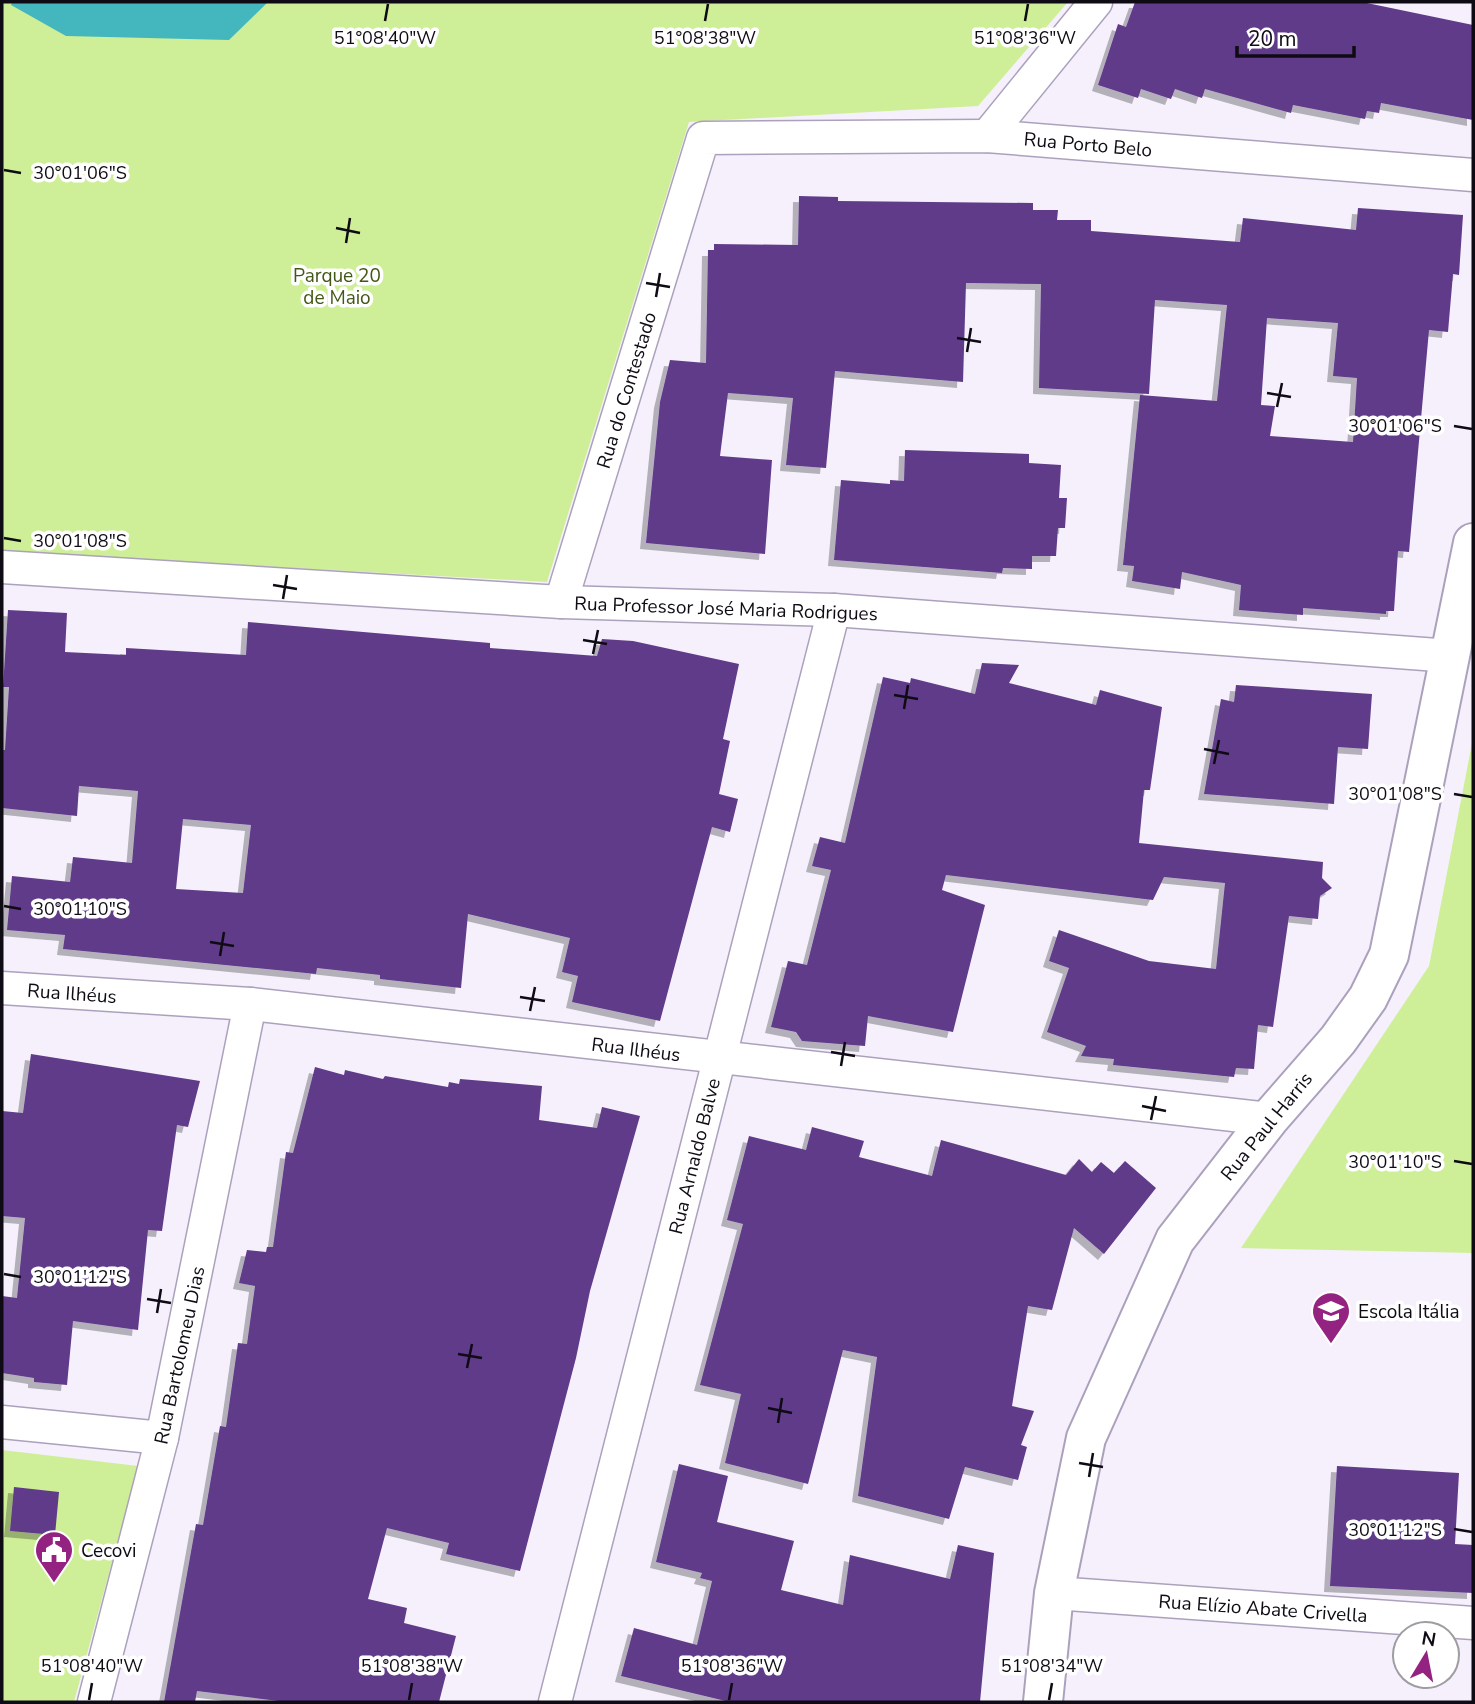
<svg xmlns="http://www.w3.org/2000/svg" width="1475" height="1704" viewBox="0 0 1475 1704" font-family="'Nunito Sans',sans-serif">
  <defs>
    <filter id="shadow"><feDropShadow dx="-6" dy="6" stdDeviation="0" flood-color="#0004"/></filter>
  </defs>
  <rect width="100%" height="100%" fill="#f5f0fc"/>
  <g fill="#ceef97">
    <path d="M2,2H1068L978,106L689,122L547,582L2,552Z"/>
    <path d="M1473,738V1253L1241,1248L1429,966Z"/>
    <path d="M2,1450L138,1466L74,1702H2Z"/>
  </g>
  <path fill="#44b7be" d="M12,2H268L229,40L66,36L11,5Z"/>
  <g fill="#603b89" fill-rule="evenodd" filter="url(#shadow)">
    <path d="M1135,2H1362L1473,25V120L1381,103L1379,113L1367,111L1365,119L1293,105L1291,113L1205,89L1202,98L1175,89L1171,99L1141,89L1138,98L1098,85L1118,24L1126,27Z"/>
    <path d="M799,196L838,197V201L1033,203V210H1058L1057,220H1091V231L1240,242L1243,218L1356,230L1358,208L1463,215L1459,275L1453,274L1448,332L1429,330L1409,552L1398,551L1394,611H1386V614L1303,608V615L1239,610L1241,585L1182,572L1180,589L1132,581L1134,566L1123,565L1140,395L1217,401L1227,305L1155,300L1149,394L1039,388L1041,284L966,283L963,382L835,371L826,468L786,465L793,398L728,393L720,456L772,460L765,554L646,543L660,402L670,360L706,363L708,250H714V244L798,245ZM1267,318L1338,323L1333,376L1357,378L1353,442L1270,436L1275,406L1261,405Z"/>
    <path d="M905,450L1029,454V463L1061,465L1059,498H1067L1065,528H1058L1056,556H1032V569L1003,568L1002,573L834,560L841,480L890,484V480L904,481Z"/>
    <path d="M8,610L67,613L65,652L126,655V648L246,655L248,622L490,643V648L597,656L602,639L633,641L739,664L723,739L730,741L719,794L738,799L730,832L712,827L660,1021L572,1002L578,976L562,972L570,938L468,914L461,988L380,979V975L317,968L316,974L63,949L65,935L7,930L12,876L70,882L73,857L132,863L138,791L79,786L77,816L2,808V750H5L9,687H3ZM183,819L251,825L243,893L176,889Z"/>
    <path d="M982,663L1019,665L1009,683L1096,705L1100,690L1162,707L1150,790H1144L1139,843L1323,862L1322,878L1332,888L1320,896L1318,919L1289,916L1273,1027L1258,1025L1254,1069L1236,1068L1234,1077L1113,1065L1114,1059L1081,1056L1086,1046L1047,1032L1069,968L1049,961L1059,930L1149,961L1216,969L1225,883L1164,877L1153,900L946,875L942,890L985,905L953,1032L868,1016L865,1046L802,1041L796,1032L771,1027L788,961L807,965L831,870L812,866L820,837L845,843L883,677L910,683L911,678L975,694Z"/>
    <path d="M1236,685L1372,694L1368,749L1338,747L1334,804L1204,794L1221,699L1234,702Z"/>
    <path d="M31,1054L200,1081L188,1127L177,1125L162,1231L148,1230L138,1330L73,1321L67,1385L34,1382V1378L2,1373V1296L17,1298L25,1218L2,1216V1111L23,1113Z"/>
    <path d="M315,1067L344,1075L345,1070L383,1079L385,1076L448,1087L449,1082L459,1084L460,1079L542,1086L539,1120L597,1128L602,1107L640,1116L590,1291L576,1358L520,1571L446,1554L449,1543L387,1528L368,1599L407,1608L404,1623L456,1636L439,1702H287L197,1691L195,1702H164L196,1524L203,1525L220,1426L226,1427L238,1343L247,1344L255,1286L239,1283L247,1250L266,1252L267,1247H273L286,1152L293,1153Z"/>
    <path d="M812,1127L864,1141L859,1157L932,1176L941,1140L1066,1175L1079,1159L1092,1172L1101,1162L1114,1173L1125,1161L1156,1188L1104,1254L1074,1228L1052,1310L1028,1306L1012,1406L1034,1411L1021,1445L1027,1447L1018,1480L965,1467L949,1519L858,1496L877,1357L843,1350L808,1484L725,1463L741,1394L700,1385L743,1224L727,1220L749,1136L806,1150Z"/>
    <path d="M679,1464L728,1476L717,1522L794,1541L781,1590L843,1605L850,1555L950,1579L958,1545L994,1553L980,1702H730L621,1676L634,1628L697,1645L712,1581L700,1578L702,1573L656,1562Z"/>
    <path d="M1337,1466L1459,1473L1455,1544L1473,1545V1593L1330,1586Z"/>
    <path d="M14,1487L59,1492L55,1535L10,1531Z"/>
  </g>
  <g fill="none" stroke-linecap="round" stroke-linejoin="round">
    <defs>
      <g id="minor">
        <path d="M987,136L1096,2"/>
        <path d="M2,567L561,602L834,610L1451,656"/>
        <path d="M561,602L703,138L987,136L1473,175"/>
        <path d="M2,988L250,1004L1269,1119"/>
        <path d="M2,1422L162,1438"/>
        <path d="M1054,1593L1473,1623"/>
        <path d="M94,1702L162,1438L250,1004"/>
        <path d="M555,1702L834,610"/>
      </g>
      <path id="tertiary" d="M1043,1702L1054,1593L1086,1438L1175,1240L1269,1119L1338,1040L1368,998L1389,955L1473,543"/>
    </defs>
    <use href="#minor" stroke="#aca1bc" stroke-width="35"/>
    <use href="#tertiary" stroke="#aca1bc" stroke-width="42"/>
    <use href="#minor" stroke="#fff" stroke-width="32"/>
    <use href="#tertiary" stroke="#fff" stroke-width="38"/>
  </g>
  <path fill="none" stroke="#0f0b14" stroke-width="2.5" d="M385,21L388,4M705,21L708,4M1025,21L1028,4M4,170L21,173M336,228L360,233M346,243L350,218M646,283L670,287M656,297L660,273M957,338L981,342M967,352L971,328M1267,393L1291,397M1277,407L1282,383M1454,426L1472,429M4,538L21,541M273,585L297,589M283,599L287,575M583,640L607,644M593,654L598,630M894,695L918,699M904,709L908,685M1204,749L1229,754M1214,764L1219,740M1454,794L1472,797M4,906L21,909M210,942L234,946M220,956L224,932M520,997L545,1001M530,1011L535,987M831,1052L855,1056M841,1066L845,1042M1142,1106L1166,1111M1151,1120L1156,1096M1454,1161L1472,1164M4,1274L21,1277M147,1299L171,1303M157,1313L161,1289M458,1354L482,1358M467,1368L472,1344M768,1408L792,1413M778,1423L782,1398M1079,1463L1103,1467M1089,1477L1093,1453M1454,1529L1472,1532M89,1700L92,1683M409,1700L412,1683M729,1700L732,1683M1049,1700L1052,1683"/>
  <defs>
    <symbol id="school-pin" viewBox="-11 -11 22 30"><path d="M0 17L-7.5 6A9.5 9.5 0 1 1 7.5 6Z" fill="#942281" stroke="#fff"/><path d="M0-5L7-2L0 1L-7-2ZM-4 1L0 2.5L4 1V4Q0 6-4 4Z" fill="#fff"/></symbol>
    <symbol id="civic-pin" viewBox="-11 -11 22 30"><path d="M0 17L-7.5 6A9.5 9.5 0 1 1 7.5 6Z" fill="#942281" stroke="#fff"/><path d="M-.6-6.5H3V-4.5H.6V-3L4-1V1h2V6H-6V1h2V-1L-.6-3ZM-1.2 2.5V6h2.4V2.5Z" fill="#fff"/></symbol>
  </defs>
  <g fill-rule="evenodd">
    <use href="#school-pin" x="1309" y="1289" width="44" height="60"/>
    <use href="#civic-pin" x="32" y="1528" width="44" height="60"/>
  </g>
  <g text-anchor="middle" stroke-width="7" stroke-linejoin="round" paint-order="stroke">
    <g font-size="19" fill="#0f0b14" stroke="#fff">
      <text transform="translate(1088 144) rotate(5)" y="7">Rua Porto Belo</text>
      <text transform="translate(626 390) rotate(-73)" y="7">Rua do Contestado</text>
      <text transform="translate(726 608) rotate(2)" y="7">Rua Professor José Maria Rodrigues</text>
      <text transform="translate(72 993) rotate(4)" y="7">Rua Ilhéus</text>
      <text transform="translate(636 1049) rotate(7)" y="7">Rua Ilhéus</text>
      <text transform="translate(1266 1126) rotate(-51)" y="7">Rua Paul Harris</text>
      <text transform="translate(694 1156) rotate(-76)" y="7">Rua Arnaldo Balve</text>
      <text transform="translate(179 1355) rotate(-78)" y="7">Rua Bartolomeu Dias</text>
      <text transform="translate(1263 1608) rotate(4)" y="7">Rua Elízio Abate Crivella</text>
    </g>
    <g font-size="19" fill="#435816" stroke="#fff">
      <text x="337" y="282">Parque 20<tspan x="337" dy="22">de Maio</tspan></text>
    </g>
    <g font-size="19" fill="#0f0b14" stroke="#fff" text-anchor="start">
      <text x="1358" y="1318">Escola Itália</text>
      <text x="81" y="1557">Cecovi</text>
    </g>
  </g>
  <g font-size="18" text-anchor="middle" fill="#0f0b14" stroke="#fff" stroke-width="7" stroke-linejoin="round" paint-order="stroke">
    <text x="385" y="44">51°08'40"W</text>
    <text x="705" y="44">51°08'38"W</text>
    <text x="1025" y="44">51°08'36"W</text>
    <text x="80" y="179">30°01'06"S</text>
    <text x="1395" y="432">30°01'06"S</text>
    <text x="80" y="547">30°01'08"S</text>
    <text x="1395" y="800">30°01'08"S</text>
    <text x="80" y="915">30°01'10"S</text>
    <text x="1395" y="1168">30°01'10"S</text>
    <text x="80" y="1283">30°01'12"S</text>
    <text x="1395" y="1536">30°01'12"S</text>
    <text x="92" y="1672">51°08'40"W</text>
    <text x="412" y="1672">51°08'38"W</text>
    <text x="732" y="1672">51°08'36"W</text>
    <text x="1052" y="1672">51°08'34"W</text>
  </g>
  <rect width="1475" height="1704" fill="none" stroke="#0f0b14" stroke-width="7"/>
  <g transform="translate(1426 1655) rotate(10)"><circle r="33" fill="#ffffff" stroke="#9f9da1" stroke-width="2"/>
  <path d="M0-5L12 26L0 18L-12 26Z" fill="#942281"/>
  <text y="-10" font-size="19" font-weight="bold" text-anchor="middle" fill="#0f0b14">N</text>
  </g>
  <path d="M1237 46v10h117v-10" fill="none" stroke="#0f0b14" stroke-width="3.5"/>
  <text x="1248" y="46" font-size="21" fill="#0f0b14" stroke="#ffffff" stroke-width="5" paint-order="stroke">20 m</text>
</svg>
